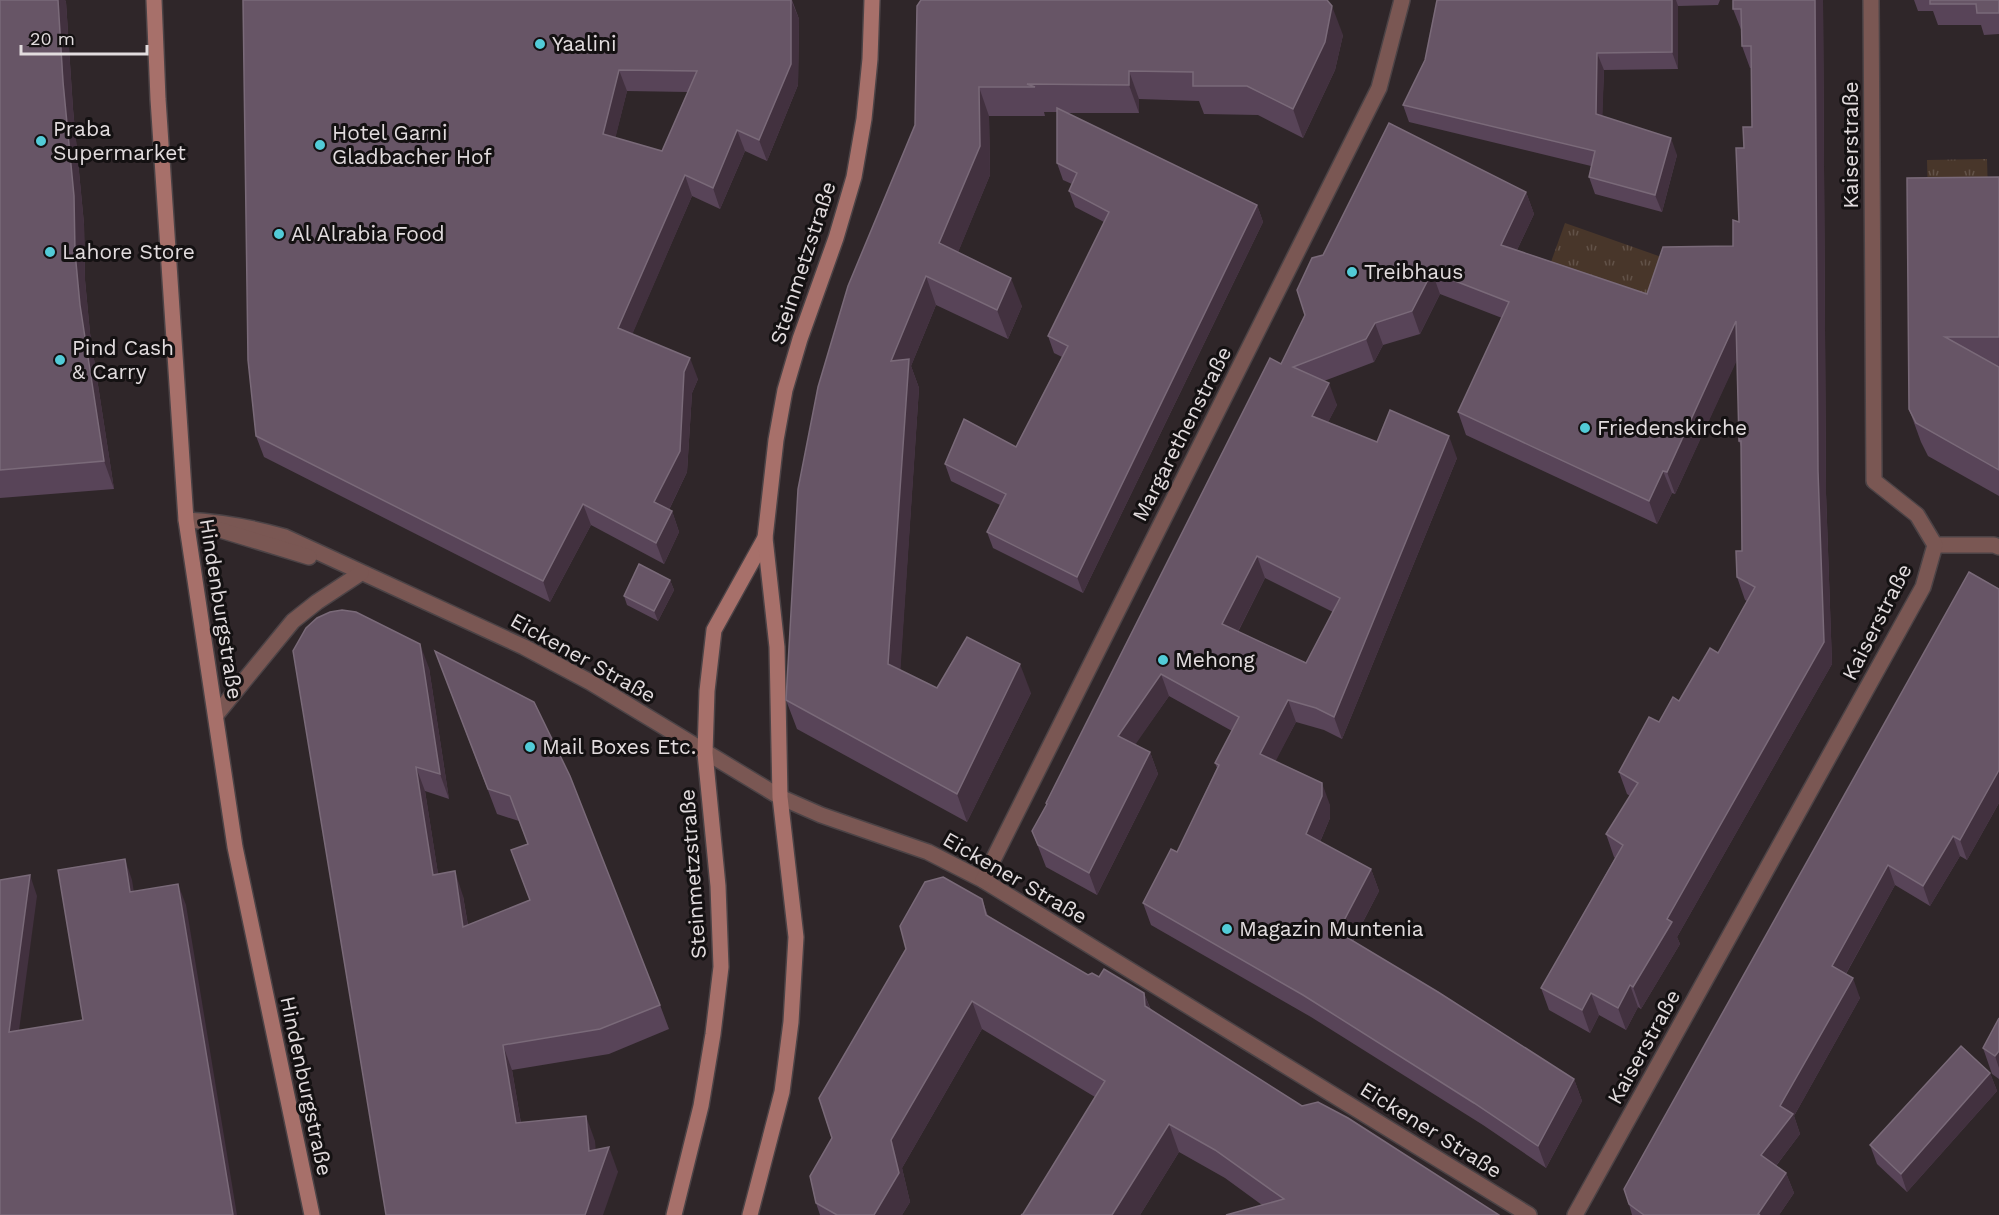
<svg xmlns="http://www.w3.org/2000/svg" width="1999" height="1215" viewBox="0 0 1999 1215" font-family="'Work Sans',sans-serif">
  <defs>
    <pattern id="grass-tufts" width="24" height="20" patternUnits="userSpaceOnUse" patternTransform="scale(1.5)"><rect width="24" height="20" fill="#48362a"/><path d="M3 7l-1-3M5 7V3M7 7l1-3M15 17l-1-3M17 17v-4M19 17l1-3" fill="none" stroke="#625248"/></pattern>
  </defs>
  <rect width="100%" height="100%" fill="#2f2629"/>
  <g fill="url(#grass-tufts)">
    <path d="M1987,159L1988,194L1928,196L1927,160Z"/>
    <path d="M1565,223L1670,260L1653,310L1547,273Z"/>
  </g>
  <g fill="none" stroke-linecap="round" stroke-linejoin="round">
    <defs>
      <g id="street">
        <path d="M186,520C222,522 251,527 285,537L524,647L590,682L780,797L821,815L928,852L983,880L1529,1215"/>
        <path d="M217,529L309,557"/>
        <path d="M1935,545H1994L1999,547"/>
        <path d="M216,715L293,621L317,602L361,573"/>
        <path d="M983,880L1379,88L1402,0"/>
        <path d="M1575,1215L1923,587L1935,545L1917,515L1874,481L1871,0"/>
      </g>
      <g id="secondary">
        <path d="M154,0L158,99L186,520L235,847L312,1215"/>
        <path d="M674,1215L701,1106L713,1034L721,967L718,886L705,753L707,691L714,630L765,538"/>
        <path d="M750,1215L782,1092L791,1022L796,937L780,797L777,647L765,538L776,440L785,390L800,339L836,238L854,177L864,119L870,59L872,0"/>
      </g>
    </defs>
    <use href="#street" stroke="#4c4346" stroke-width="18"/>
    <use href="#secondary" stroke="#4c4346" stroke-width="18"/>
    <use href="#street" stroke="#7a5753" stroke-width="15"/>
    <use href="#secondary" stroke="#a7706a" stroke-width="15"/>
  </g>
  <g fill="#584458" fill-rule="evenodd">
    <path d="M0,0H65L66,2L73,109L84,224L85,280L90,333L114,489L0,498Z"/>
    <path d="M243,0H792L799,19L798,85L767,161L745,151L720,209L692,196L632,334L698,379L692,393L687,472L669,510L672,511L679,532L664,564L591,525L550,602L264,457L256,436ZM627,91L688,92L662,151L615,138Z"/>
    <path d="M1437,0H1720L1718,5L1678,6V69L1604,70L1602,116L1677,155L1662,212L1595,194L1589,177L1591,166L1409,122L1403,105L1425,60Z"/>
    <path d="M1733,0H1823L1826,493L1832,664L1677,937L1680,944L1641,1009L1638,1007L1626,1030L1599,1015L1590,1033L1549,1010L1541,988L1615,858L1614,857L1606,834L1630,796L1627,794L1619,772L1659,722L1679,701L1718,653L1747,601L1745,600L1737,577L1742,551V449L1739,441L1737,359L1675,494L1672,493L1657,524L1466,435L1458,412L1502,318L1440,294L1420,334L1383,345L1374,362L1324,381L1337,405L1328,422L1377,442L1457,458L1342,739L1324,730L1296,722L1275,761L1330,805V818L1320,842L1371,869L1379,891L1353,941L1574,1079L1582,1101L1546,1168L1483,1125L1311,1017L1151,925L1143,903L1177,852L1217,768L1215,763L1232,731L1169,696L1135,744L1150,752L1158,774L1097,895L1046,867L1032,831L1047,805L1046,803L1281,364L1526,192L1534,214L1517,250L1647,294L1733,246L1739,222L1744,148L1752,127V68H1750L1742,46V32L1733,9ZM1265,578L1333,612L1306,663L1238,632Z"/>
    <path d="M1914,0H1999V34L1984,35L1981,25H1938L1933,11H1918Z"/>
    <path d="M917,6L1343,35L1335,70L1303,138L1258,115L1204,114L1199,101L1139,99V113H1066L1257,205L1263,222L1083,593L993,548L987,532L1000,505L951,481L945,464L1016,447L1062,357L1054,353L1048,336L1104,222L1075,207L1069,191L1072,184L1063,180L1057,163V112H1044L1045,116H989L990,175L958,252L1022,306L1008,339L936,305L911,366L919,388L900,670L937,688L1031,693L967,822L797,729L786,700L915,125Z"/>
    <path d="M1999,177V496L1928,456L1921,442L1909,409Z"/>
    <path d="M670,580L674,590L658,621L627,605L624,596Z"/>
    <path d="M1999,589V803L1967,860L1960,856L1930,906L1895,885L1846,974L1860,998L1794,1116L1800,1134L1776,1166L1786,1173L1794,1193L1779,1215H1632L1629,1204Z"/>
    <path d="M356,612L429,668L449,799L425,791L438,874L463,896L468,925L530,900L511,850L528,844L519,821L497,814L435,651L660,1005L669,1029L609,1054L512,1070L521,1123L595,1141V1150L618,1172L386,1215Z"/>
    <path d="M982,899L988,916L1088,975L1099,977L1144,993L1151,1010L1302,1106L1475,1200L1262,1205L1225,1178L1179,1152L1140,1215H1021L1023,1214L1095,1097L982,1029L902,1168L910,1202L902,1215H820L816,1203Z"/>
    <path d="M1999,1018V1079L1992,1074L1983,1048Z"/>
    <path d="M1990,1073L1997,1091L1907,1192L1877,1164L1870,1145Z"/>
  </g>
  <g fill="#42313f">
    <path d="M58,0H65L66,2L73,109L84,224L85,280L90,333L114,489L104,461L80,305L75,252Z"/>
    <path d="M791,0L799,19L798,85L767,161L759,140Z"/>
    <path d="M1672,0H1676L1678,6V69L1672,52Z"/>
    <path d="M1815,0H1823L1826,493L1832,664L1677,937L1680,944L1641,1009L1633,987L1667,919L1818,471Z"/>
    <path d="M1332,6L1343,35L1335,70L1303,138L1293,109Z"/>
    <path d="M1597,53L1604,70L1602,131L1596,114Z"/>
    <path d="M619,70L627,91L611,156L603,134Z"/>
    <path d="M1129,71L1139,99V113L1129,85Z"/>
    <path d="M979,87L989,116L990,175L950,272L939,243Z"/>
    <path d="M737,130L745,151L720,209L713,188Z"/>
    <path d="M1671,138L1677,155L1662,212L1655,195Z"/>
    <path d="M685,175L692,196L626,349L618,328Z"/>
    <path d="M1526,192L1534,214L1509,267L1501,245Z"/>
    <path d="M1257,205L1263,222L1083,593L1077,577Z"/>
    <path d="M1432,272L1440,294L1420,334L1412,311Z"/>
    <path d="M926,276L936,305L911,366L919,388L899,692L888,664L891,361Z"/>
    <path d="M1011,278L1022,306L1008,339L997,310Z"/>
    <path d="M1736,321L1745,343L1675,494L1667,472Z"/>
    <path d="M1375,323L1383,345L1374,362L1366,339Z"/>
    <path d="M690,358L698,379L692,393L687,472L662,524L654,502L684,372Z"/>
    <path d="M1329,383L1337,405L1320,438L1312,416Z"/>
    <path d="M1449,436L1457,458L1342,739L1334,717Z"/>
    <path d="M1663,471L1672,493L1657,524L1649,501Z"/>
    <path d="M583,504L591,525L550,602L543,581Z"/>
    <path d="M672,511L679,532L664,564L656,543Z"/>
    <path d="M1257,556L1265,578L1230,647L1222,624Z"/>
    <path d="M670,580L674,590L658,621L654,611Z"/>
    <path d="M420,644L429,668L449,799L440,774Z"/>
    <path d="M1020,664L1031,693L967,822L957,794Z"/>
    <path d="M1161,674L1169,696L1126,758L1118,736Z"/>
    <path d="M1288,700L1296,722L1268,776L1260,754Z"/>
    <path d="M1150,752L1158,774L1097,895L1089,873Z"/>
    <path d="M416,767L425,791L442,899L433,875Z"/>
    <path d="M1999,770V803L1967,860L1960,840Z"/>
    <path d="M1322,783L1330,805V818L1314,856L1306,834Z"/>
    <path d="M1953,836L1960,856L1930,906L1923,886Z"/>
    <path d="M125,859L132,880L137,912L130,892Z"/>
    <path d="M1888,865L1895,885L1839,986L1832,966Z"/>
    <path d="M1371,869L1379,891L1346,954L1338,932Z"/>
    <path d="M455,871L463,896L472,951L463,927Z"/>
    <path d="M30,875L37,896L16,1053L9,1032Z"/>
    <path d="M178,884L186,905L237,1215H233Z"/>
    <path d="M1853,978L1860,998L1794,1116L1800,1134L1768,1176L1761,1155L1780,1106Z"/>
    <path d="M1630,985L1638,1007L1626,1030L1618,1008Z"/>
    <path d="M1144,993L1155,1022L1145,1006Z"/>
    <path d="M1591,993L1599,1015L1590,1033L1582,1010Z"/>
    <path d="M972,1001L982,1029L902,1168L910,1202L902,1215H874L891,1140Z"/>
    <path d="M503,1045L512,1070L525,1148L516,1123Z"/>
    <path d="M1999,1051V1068L1995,1056Z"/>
    <path d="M1990,1073L1997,1091L1907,1192L1901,1174Z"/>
    <path d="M1574,1079L1582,1101L1546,1168L1538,1146Z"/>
    <path d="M586,1116L595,1141L598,1175L589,1151Z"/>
    <path d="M1169,1124L1179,1152L1140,1215H1112Z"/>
    <path d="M609,1147L618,1172L603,1215H585Z"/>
    <path d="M1786,1173L1794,1193L1779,1215H1759L1758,1214Z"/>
  </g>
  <g fill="#675566" stroke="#7a6a79" stroke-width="1.5" fill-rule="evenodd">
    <path d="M0,0H58L63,82L74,196L75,252L80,305L104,461L0,470Z"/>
    <path d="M243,0H791V64L759,140L737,130L713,188L685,175L618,328L690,358L684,372L680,451L654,502L672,511L656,543L583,504L543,581L256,436L248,360ZM619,70L697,71L662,151L603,134Z"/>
    <path d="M921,0H1327L1332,6L1325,42L1293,109L1247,86H1193V72L1129,71V85L1027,84L1035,87H979L980,146L939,243L1011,278L997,310L926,276L891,361L909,359L888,664L937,688L967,637L1020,664L957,794L786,700L798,489L818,387L848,286L915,125L917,6Z"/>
    <path d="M1437,0H1672V52L1597,53L1596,114L1671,138L1655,195L1589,177L1595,151L1403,105L1425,60Z"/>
    <path d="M1733,0H1815L1818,471L1824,642L1667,919L1672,922L1633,987L1630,985L1618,1008L1591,993L1582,1010L1541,988L1623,845L1606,834L1638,783L1619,772L1649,717L1659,722L1673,697L1679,701L1710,648L1718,653L1755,587L1737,577L1736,551H1742L1741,441H1739L1736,321L1667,472L1663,471L1649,501L1458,412L1509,302L1432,272L1412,311L1375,323L1366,339L1293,367L1329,383L1312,416L1377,442L1390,410L1449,436L1334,717L1316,708L1288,700L1260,754L1322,783V796L1306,834L1371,869L1338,932L1438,992L1574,1079L1538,1146L1474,1103L1303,995L1143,903L1171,849L1177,852L1219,765L1215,763L1239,717L1161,674L1118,736L1150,752L1089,873L1038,845L1032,831L1047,804L1046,803L1270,358L1281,364L1305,315L1297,290L1312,258L1323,255L1389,123L1526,192L1501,245L1647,294L1663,247L1733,246V220L1739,222L1736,148H1744L1743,127H1752L1751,46H1742L1741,9H1733ZM1257,556L1340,598L1306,663L1222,624Z"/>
    <path d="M1930,0H1999V13H1977L1976,4H1930Z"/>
    <path d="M1057,108L1257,205L1077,577L987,532L1006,494L945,464L964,419L1016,447L1068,346L1048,336L1109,212L1069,191L1077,173L1057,163Z"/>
    <path d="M1999,177V337H1945L1999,367V470L1916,423L1909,409L1907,178Z"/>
    <path d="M639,564L670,580L654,611L624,596Z"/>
    <path d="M1969,572L1999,589V770L1960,840L1953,836L1923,886L1888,865L1832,966L1853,978L1780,1106L1793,1114L1761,1155L1786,1173L1758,1214L1760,1215H1644L1629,1204L1624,1189Z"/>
    <path d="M342,610L356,612L420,644L440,774L416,767L433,875L455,871L463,927L530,900L511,850L528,844L510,796L488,789L435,651L534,702L570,776L660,1005L600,1029L503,1045L516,1123L586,1116L589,1151L609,1147L585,1215H386L293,651L306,628L317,618L330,612Z"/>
    <path d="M125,859L130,892L178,884L233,1215H0V880L30,875L9,1032L83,1020L58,870Z"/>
    <path d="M943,877L982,899L986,915L1088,975L1092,973L1099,977L1104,969L1144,993L1145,1006L1302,1106L1318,1102L1348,1118L1499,1215H1226L1284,1199L1215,1150L1169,1124L1112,1215H1021L1023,1214L1105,1081L972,1001L891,1140L899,1173L874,1215H837L816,1203L810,1176L832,1138L819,1098L906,949L900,926L925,882Z"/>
    <path d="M1999,1018V1051L1995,1056L1983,1048Z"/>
    <path d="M1961,1046L1990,1073L1901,1174L1870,1145Z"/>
  </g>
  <g fill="#52cbd7" stroke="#141112" stroke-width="2">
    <circle cx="540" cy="44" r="6"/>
    <circle cx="41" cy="141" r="6"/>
    <circle cx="320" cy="145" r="6"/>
    <circle cx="279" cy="234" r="6"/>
    <circle cx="50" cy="252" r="6"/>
    <circle cx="1352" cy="272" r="6"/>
    <circle cx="60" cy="360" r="6"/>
    <circle cx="1585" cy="428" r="6"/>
    <circle cx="1163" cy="660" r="6"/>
    <circle cx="530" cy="747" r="6"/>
    <circle cx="1227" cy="929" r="6"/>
  </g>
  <g text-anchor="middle" stroke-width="6" stroke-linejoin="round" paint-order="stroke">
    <g font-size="21" fill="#e2dcde" stroke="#141112" text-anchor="start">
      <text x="552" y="51">Yaalini</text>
      <text x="53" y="136">Praba<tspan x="53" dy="24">Supermarket</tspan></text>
      <text x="332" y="140">Hotel Garni<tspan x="332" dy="24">Gladbacher Hof</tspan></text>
      <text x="291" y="241">Al Alrabia Food</text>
      <text x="62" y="259">Lahore Store</text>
      <text x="1364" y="279">Treibhaus</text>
      <text x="72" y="355">Pind Cash<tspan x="72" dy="24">&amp; Carry</tspan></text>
      <text x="1597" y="435">Friedenskirche</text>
      <text x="1175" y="667">Mehong</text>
      <text x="542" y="754">Mail Boxes Etc.</text>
      <text x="1239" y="936">Magazin Muntenia</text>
    </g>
    <g font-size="21" fill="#e2dcde" stroke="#141112">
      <text transform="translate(1851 145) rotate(-90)" y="7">Kaiserstraße</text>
      <text transform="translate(803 263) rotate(-72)" y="7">Steinmetzstraße</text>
      <text transform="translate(1182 434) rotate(-63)" y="7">Margarethenstraße</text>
      <text transform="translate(221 609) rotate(81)" y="7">Hindenburgstraße</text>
      <text transform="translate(1877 622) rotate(-63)" y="7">Kaiserstraße</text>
      <text transform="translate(583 658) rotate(29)" y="7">Eickener Straße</text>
      <text transform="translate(693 874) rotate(-94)" y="7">Steinmetzstraße</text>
      <text transform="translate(1015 878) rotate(30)" y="7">Eickener Straße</text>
      <text transform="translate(1644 1047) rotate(-61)" y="7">Kaiserstraße</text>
      <text transform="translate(306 1086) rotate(78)" y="7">Hindenburgstraße</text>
      <text transform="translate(1431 1130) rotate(32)" y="7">Eickener Straße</text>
    </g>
  </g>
  <path d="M21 45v9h126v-9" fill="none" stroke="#e2dcde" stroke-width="3"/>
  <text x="30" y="45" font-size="18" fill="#e2dcde" stroke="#141112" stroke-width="4.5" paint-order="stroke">20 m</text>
</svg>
